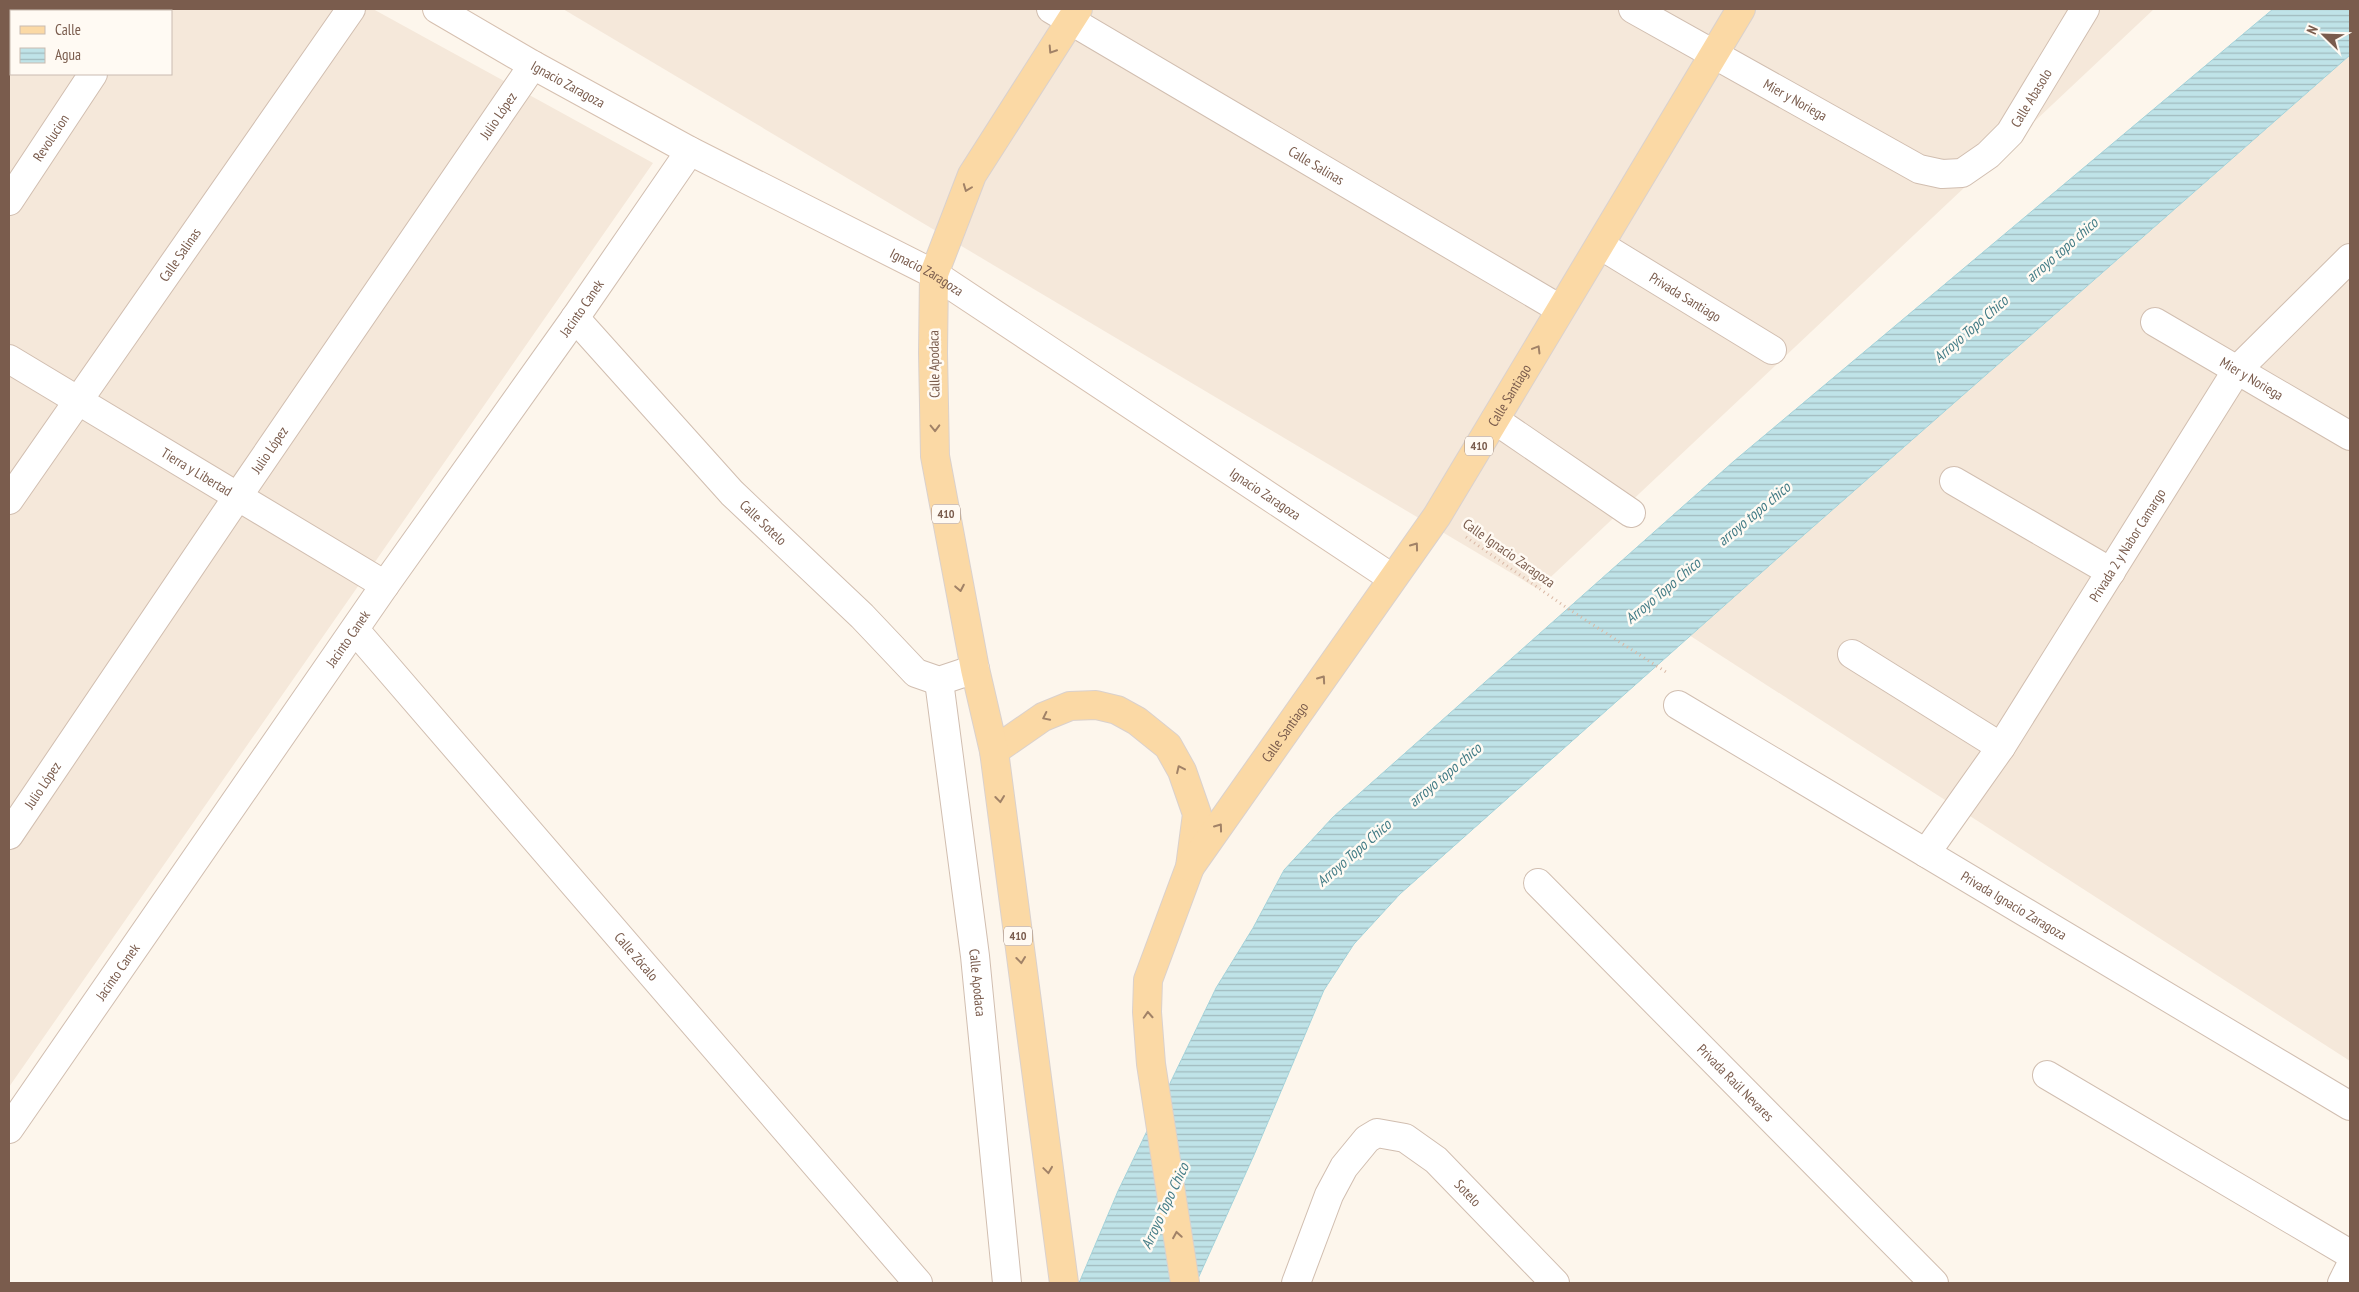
<svg xmlns="http://www.w3.org/2000/svg" width="2359" height="1292" viewBox="0 0 2359 1292" font-family="'PT Sans Narrow',sans-serif">
  <defs>
    <pattern id="water-rules" width="6" height="5" patternUnits="userSpaceOnUse" patternTransform="scale(1.25)"><rect width="6" height="5" fill="#bfe3e8"/><path d="M0 2.5h6" fill="none" stroke="#a0bbbe"/></pattern>
  </defs>
  <rect width="100%" height="100%" fill="#fdf6ec"/>
  <g fill="#f5e8da" fill-rule="evenodd">
    <path d="M9,9H373L653,163L9,1087ZM11,11H171V74H11Z"/>
    <path d="M563,9H2154L1538,589Z"/>
    <path d="M2350,55V1061L1689,635Z"/>
  </g>
  <path fill="url(#water-rules)" stroke="#a5d3da" d="M2273,9H2350V55L1797,541L1400,894L1354,944L1324,990L1254,1155L1196,1283H1079L1118,1191L1216,988L1253,928L1284,870L1333,817L1734,461Z"/>
  <g fill="none" stroke-linecap="round" stroke-linejoin="round">
    <defs>
      <g id="street">
        <path id="s1" d="M1051,9L1560,309"/>
        <path id="s2" d="M1633,9L1919,169L1942,174L1962,173L1988,155L2010,133L2085,9"/>
        <path d="M134,11L136,9"/>
        <path id="s3" d="M9,201L93,74"/>
        <path id="s4" d="M1600,245L1772,350"/>
        <path id="s5" d="M575,318L732,493L862,616L916,673L939,681L975,669"/>
        <path id="s6" d="M2155,322L2350,436"/>
        <path id="s7" d="M9,359L385,585"/>
        <path d="M1495,420L1631,513"/>
        <path d="M1954,481L2111,572"/>
        <path id="s8" d="M9,500L351,9"/>
        <path id="s9" d="M355,630L918,1283"/>
        <path d="M1852,654L2001,747"/>
        <path id="s10" d="M939,681L975,956L1007,1283"/>
        <path id="s11" d="M1678,705L2350,1106"/>
        <path id="s12" d="M9,835L238,496L533,65"/>
        <path id="s13" d="M1926,853L2001,747L2237,370L2350,258"/>
        <path id="s14" d="M1538,883L1934,1283"/>
        <path d="M2047,1075L2350,1254"/>
        <path id="s15" d="M9,1129L385,585L575,318L690,151"/>
        <path id="s16" d="M1296,1283L1329,1195L1344,1167L1367,1139L1377,1133L1405,1138L1436,1160L1555,1283"/>
        <path d="M2342,1283L2350,1267"/>
      </g>
      <g id="secondary">
        <path id="s17" d="M437,9L533,65L690,151L934,274L1392,578"/>
      </g>
      <g id="primary">
        <path d="M994,751L1043,717L1070,706L1096,705L1117,710L1137,721L1168,746L1182,771L1197,814L1190,867L1148,980L1147,1012L1151,1064L1185,1283"/>
        <path id="s18" d="M1190,867L1437,516L1741,9"/>
        <path d="M1064,1283L994,751L975,669L935,456L933,353L934,274L972,175L1078,9"/>
      </g>
    </defs>
    <use href="#street" stroke="#d1beb0" stroke-width="30"/>
    <use href="#secondary" stroke="#d6c0b0" stroke-width="30"/>
    <use href="#primary" stroke="#dad1cd" stroke-width="30"/>
    <path stroke="#d9b8a5" stroke-width="3" stroke-dasharray="1 4" stroke-linecap="butt" d="M1466,537L1567,608L1666,672"/>
    <use href="#street" stroke="#fff" stroke-width="28"/>
    <use href="#secondary" stroke="#fff" stroke-width="28"/>
    <use href="#primary" stroke="#fbd9a5" stroke-width="28"/>
  </g>
  <defs><path id="oneway-chevron" d="M-2-3.5L2.5 0L-2 3.5" fill="none" stroke-width="1.6" stroke-linecap="round" stroke-linejoin="round" transform="scale(1.25)"/></defs>
  <g stroke="#a18267">
    <use href="#oneway-chevron" transform="translate(1052 50) rotate(123)"/>
    <use href="#oneway-chevron" transform="translate(967 188) rotate(111)"/>
    <use href="#oneway-chevron" transform="translate(1537 349) rotate(-59)"/>
    <use href="#oneway-chevron" transform="translate(935 428) rotate(89)"/>
    <use href="#oneway-chevron" transform="translate(1415 546) rotate(-54)"/>
    <use href="#oneway-chevron" transform="translate(960 588) rotate(79)"/>
    <use href="#oneway-chevron" transform="translate(1322 679) rotate(-55)"/>
    <use href="#oneway-chevron" transform="translate(1046 717) rotate(154)"/>
    <use href="#oneway-chevron" transform="translate(1180 769) rotate(-115)"/>
    <use href="#oneway-chevron" transform="translate(1000 799) rotate(83)"/>
    <use href="#oneway-chevron" transform="translate(1219 827) rotate(-54)"/>
    <use href="#oneway-chevron" transform="translate(1021 960) rotate(83)"/>
    <use href="#oneway-chevron" transform="translate(1148 1015) rotate(-93)"/>
    <use href="#oneway-chevron" transform="translate(1048 1170) rotate(82)"/>
    <use href="#oneway-chevron" transform="translate(1177 1235) rotate(-99)"/>
  </g>
  <g text-anchor="middle" stroke-width="5" stroke-linejoin="round" paint-order="stroke">
    <g fill="#fffaf3" stroke="#a28b7f" stroke-width="1">
      <rect x="1465" y="436.5" width="28" height="19" rx="4"/>
      <rect x="932" y="504.5" width="28" height="19" rx="4"/>
      <rect x="1004" y="926.5" width="28" height="19" rx="4"/>
    </g>
    <g font-size="12" font-weight="bold" fill="#7a5c4d">
      <text x="1479" y="450">410</text>
      <text x="946" y="518">410</text>
      <text x="1018" y="940">410</text>
    </g>
    <g font-size="14" fill="#7a5c4d" stroke="#fffaf3">
      <text dy="5" stroke="none"><textPath href="#s17" startOffset="151">Ignacio Zaragoza</textPath></text>
      <text dy="5" stroke="none"><textPath href="#s2" startOffset="475">Calle Abasolo</textPath></text>
      <text dy="5" stroke="none"><textPath href="#s2" startOffset="186">Mier y Noriega</textPath></text>
      <text dy="5" stroke="none"><textPath href="#s12" startOffset="870">Julio López</textPath></text>
      <text dy="5" stroke="none"><textPath href="#s3" startOffset="76">Revolucion</textPath></text>
      <text dy="5" stroke="none"><textPath href="#s1" startOffset="308">Calle Salinas</textPath></text>
      <text dy="5" stroke="none"><textPath href="#s8" startOffset="299">Calle Salinas</textPath></text>
      <text dy="5" stroke="none"><textPath href="#s17" startOffset="556">Ignacio Zaragoza</textPath></text>
      <text dy="5" stroke="none"><textPath href="#s4" startOffset="100">Privada Santiago</textPath></text>
      <text dy="5" stroke="none"><textPath href="#s15" startOffset="1001">Jacinto Canek</textPath></text>
      <text transform="translate(934 364) rotate(-91)" y="5">Calle Apodaca</text>
      <text dy="5" stroke="none"><textPath href="#s6" startOffset="112">Mier y Noriega</textPath></text>
      <text dy="5" stroke="none"><textPath href="#s18" startOffset="570">Calle Santiago</textPath></text>
      <text dy="5" stroke="none"><textPath href="#s12" startOffset="465">Julio López</textPath></text>
      <text dy="5" stroke="none"><textPath href="#s7" startOffset="219">Tierra y Libertad</textPath></text>
      <text dy="5" stroke="none"><textPath href="#s17" startOffset="961">Ignacio Zaragoza</textPath></text>
      <text dy="5" stroke="none"><textPath href="#s5" startOffset="278">Calle Sotelo</textPath></text>
      <text dy="5" stroke="none"><textPath href="#s13" startOffset="368">Privada 2 y Nabor Camargo</textPath></text>
      <text transform="translate(1509 553) rotate(35)" y="5">Calle Ignacio Zaragoza</text>
      <text dy="5" stroke="none"><textPath href="#s15" startOffset="596">Jacinto Canek</textPath></text>
      <text dy="5" stroke="none"><textPath href="#s18" startOffset="165">Calle Santiago</textPath></text>
      <text dy="5" stroke="none"><textPath href="#s12" startOffset="60">Julio López</textPath></text>
      <text dy="5" stroke="none"><textPath href="#s11" startOffset="391">Privada Ignacio Zaragoza</textPath></text>
      <text dy="5" stroke="none"><textPath href="#s9" startOffset="431">Calle Zócalo</textPath></text>
      <text dy="5" stroke="none"><textPath href="#s15" startOffset="191">Jacinto Canek</textPath></text>
      <text dy="5" stroke="none"><textPath href="#s10" startOffset="304">Calle Apodaca</textPath></text>
      <text dy="5" stroke="none"><textPath href="#s14" startOffset="281">Privada Raúl Nevares</textPath></text>
      <text dy="5" stroke="none"><textPath href="#s16" startOffset="286">Sotelo</textPath></text>
    </g>
    <g font-size="15" font-style="italic" fill="#437c86" stroke="#fffaf3">
      <text transform="translate(2062 250) rotate(-41)" y="5">arroyo topo chico</text>
      <text transform="translate(1971 329) rotate(-41)" y="5">Arroyo Topo Chico</text>
      <text transform="translate(1754 514) rotate(-40)" y="5">arroyo topo chico</text>
      <text transform="translate(1663 591) rotate(-40)" y="5">Arroyo Topo Chico</text>
      <text transform="translate(1445 775) rotate(-40)" y="5">arroyo topo chico</text>
      <text transform="translate(1354 853) rotate(-41)" y="5">Arroyo Topo Chico</text>
      <text transform="translate(1165 1206) rotate(-65)" y="5">Arroyo Topo Chico</text>
    </g>
  </g>
  <rect width="2359" height="1292" fill="none" stroke="#7a5c4d" stroke-width="20"/>
  <rect x="10" y="10" width="162" height="65" fill="#fffaf3" stroke="#cabbb1"/>
  <rect x="20" y="26" width="25" height="8" fill="#fbd9a5" stroke="#cabbb1"/>
  <text x="55" y="35" font-size="15" fill="#7a5c4d">Calle</text>
  <rect x="20" y="48" width="25" height="15" fill="url(#water-rules)" stroke="#cabbb1"/>
  <text x="55" y="60" font-size="15" fill="#7a5c4d">Agua</text>
  <g transform="translate(2324 35) rotate(293)" stroke="#fffaf3" stroke-width="4" paint-order="stroke">
  <path d="M0-4L9 19L0 12L-9 19Z" fill="#7a5c4d"/>
  <text y="-8" font-size="14" font-weight="bold" text-anchor="middle" fill="#7a5c4d">N</text>
  </g>
</svg>
